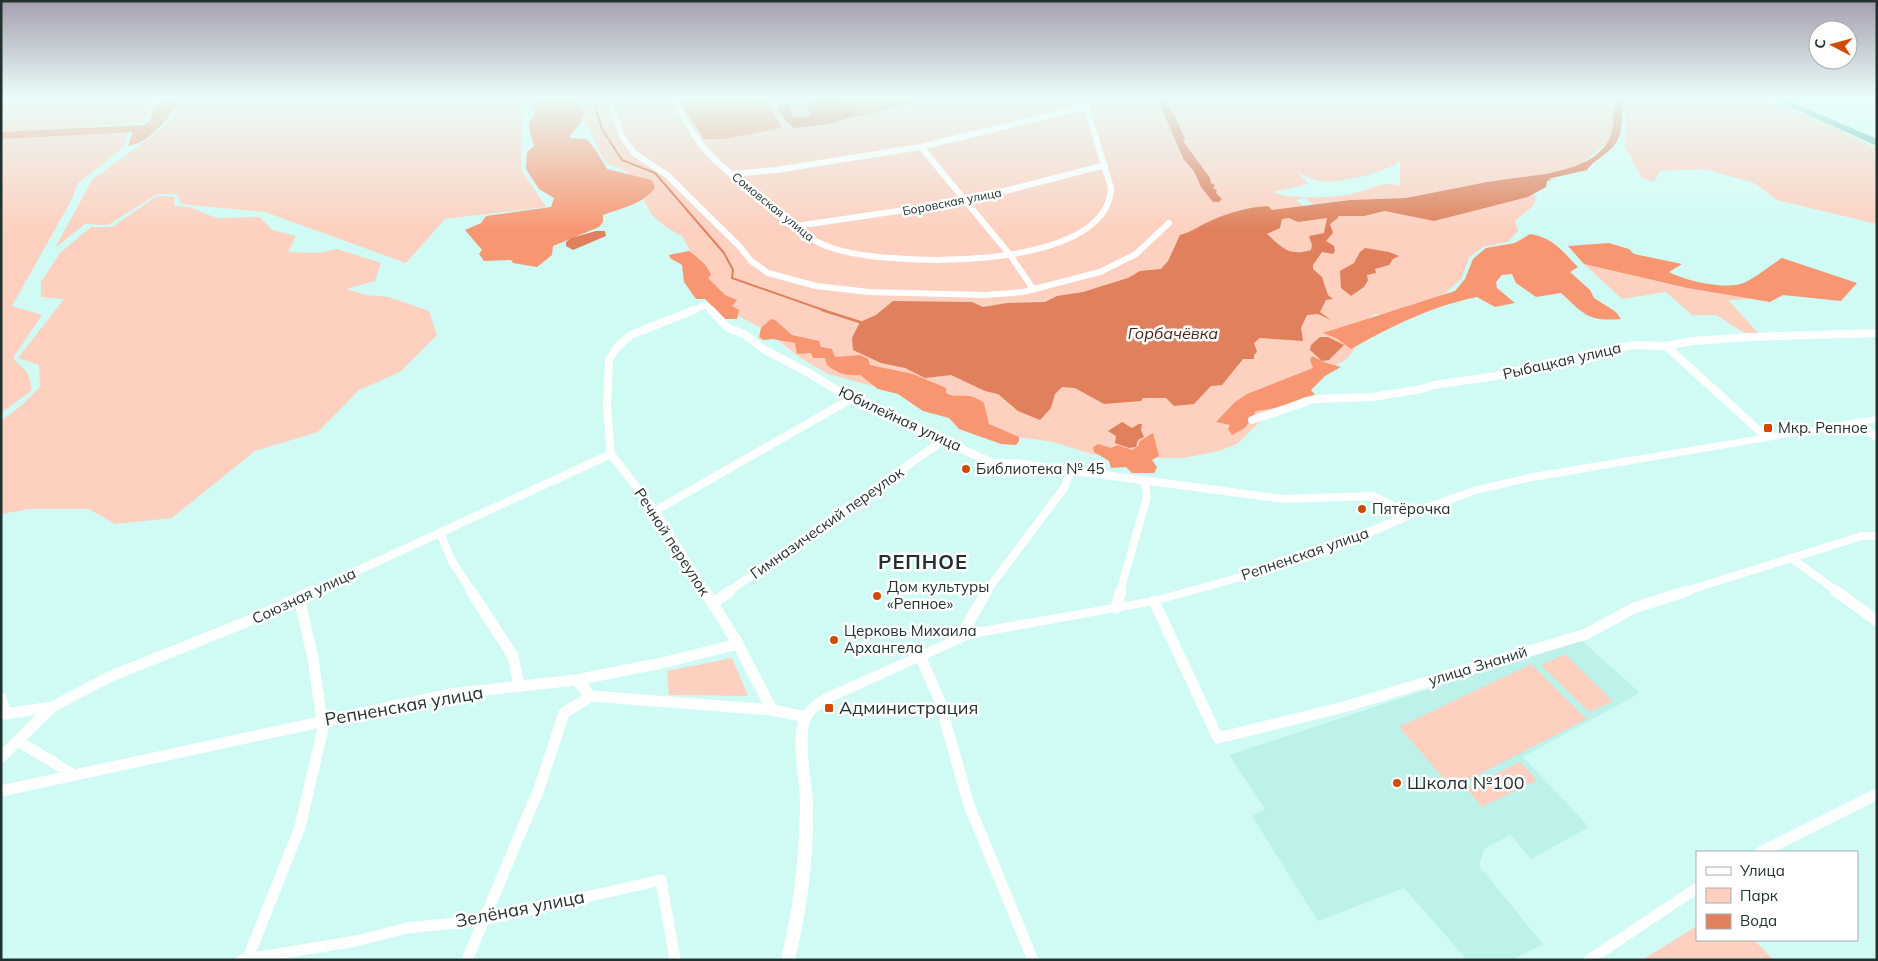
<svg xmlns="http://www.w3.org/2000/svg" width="1878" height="961" viewBox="0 0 1878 961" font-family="Mulish,sans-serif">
  <rect width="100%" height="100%" fill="#d0fbf5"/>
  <path fill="#bdf2eb" d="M1580,639L1640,693L1523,757L1589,827L1531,859L1510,835L1484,849L1479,866L1543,944L1512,960H1467L1404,888L1318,921L1252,816L1265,809L1229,755Z"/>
  <g fill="#fed0bf" fill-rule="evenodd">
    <path d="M1,96H162L141,122L1,134V115L10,109L1,113Z"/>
    <path d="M187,96H523L521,169L546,207L445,219L406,263L265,212L181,204L177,194H157L108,225L85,224L55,248L92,180L164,127Z"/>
    <path d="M573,96H679L681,104L704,139H724L783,126L776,119L771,104L775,100C785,101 785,99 793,96C812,90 848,102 859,117L939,96H1612L1616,121L1607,143L1577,167L1536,176L1487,182L1406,198L1350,200L1313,205L1306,198L1296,200L1320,218L1342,215L1364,216L1385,211L1429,219L1528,197L1531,194L1537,196L1533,206L1515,221L1518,231L1507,242L1483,247L1469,257L1462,278L1443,295L1398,317L1375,314L1369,318L1356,347L1347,359L1329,369L1271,411L1237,444L1219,451L1183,458H1116L1092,454L1053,442L1010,436L902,394L828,374L799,357L765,330L735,314L699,270L683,237L666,227L652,215L629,174C621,166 610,168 603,159ZM1400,160V186C1382,180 1373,189 1355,193C1336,198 1290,200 1273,192L1309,184L1297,172C1304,175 1312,180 1319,181C1336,184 1389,173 1400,160Z"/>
    <path d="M1623,96H1752L1811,117L1877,149V224L1777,200L1754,183L1705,169L1660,171L1654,182L1642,178L1625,147L1626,104Z"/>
    <path d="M128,130L123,148L78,183L72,199L12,306L42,315L13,358L28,373L32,390L1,413V138Z"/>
    <path d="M157,196L175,197L174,206L190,207L216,218L260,217L272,230L296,236L288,252L319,253L337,249L381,263L375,281L347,289L366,295L389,297L429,311L437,335L400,372L359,390L318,432L255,451L172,518L115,524L89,509H30L1,514V421L22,405L40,387L39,365L18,358L64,299L41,297V282L60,253L91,227H112Z"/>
    <path d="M1584,264L1687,288L1752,299L1728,300L1760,335H1748L1716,315H1692L1666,292L1622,299Z"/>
    <path d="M1565,654L1613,701L1589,712L1541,665Z"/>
    <path d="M732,658L748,696L669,695L667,671Z"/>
    <path d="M1531,664L1587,719L1452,788L1399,727Z"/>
    <path d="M1520,762L1537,780L1482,807L1466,788Z"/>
    <path d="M1697,926V940H1754L1774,960H1642Z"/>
  </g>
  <g fill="#f89671">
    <path d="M162,96H185C170,114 153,142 128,146L133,132L1,139V132L143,125L149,122L154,109L166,99Z"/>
    <path d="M528,96H572L584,112L581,123L570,135L571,138L587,139L597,152L607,169L652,180L655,188C641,205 622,208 603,215V222L599,227L553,246L552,255L537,267L513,263L511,260L484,261L479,254L482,250L465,230L481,223L486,216L551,207L554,198L539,189L526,169L527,152L534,146C531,134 524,123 535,115Z"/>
    <path d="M679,96H793V97L786,101L775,100L771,104L772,111L782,128L724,139H704L681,104Z"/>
    <path d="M825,96H939L859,117L851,108Z"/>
    <path d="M1530,234C1553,237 1563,252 1578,267L1570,272L1590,290L1594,298L1616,312L1621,319C1588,322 1584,314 1561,293L1536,297L1516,283L1512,274L1502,275L1496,282L1497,288L1515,303L1495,307L1477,297C1432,306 1390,327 1351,349L1336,338L1323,333L1455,291L1465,279L1473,259L1486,248L1515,243Z"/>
    <path d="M1609,243L1629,249L1634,254L1682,264L1669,272C1686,281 1728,291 1746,282C1758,276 1770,266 1782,258L1857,283L1841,301L1783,295L1770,302L1687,288L1584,264L1568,246Z"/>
    <path d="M689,251C698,258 707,264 711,275L708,278L725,295L737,300L732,306L739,310L737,319H725L705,299H696L684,282L682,265L670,258L669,255Z"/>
    <path d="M771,319L775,320L792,335L819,341L821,347L832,349L835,357L860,355L868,359L870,365L913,374L946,388V393C957,400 967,390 984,403L989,424L1019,437V441L1016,445L1001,444L959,429L949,418L923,411L898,394L878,389L860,375C846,376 839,374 827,365L825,358H813L811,353L797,354L795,343L772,339L763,340L759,337L761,328Z"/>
    <path d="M1312,356L1326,363L1341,367L1325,376L1311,390L1316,396L1305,397L1283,407L1256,411L1245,428L1232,435L1228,429L1230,425L1216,422L1235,402L1247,394L1313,368L1310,360Z"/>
    <path d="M1153,433L1159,456L1152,460L1157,467L1154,473H1132L1126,467L1111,468L1109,461L1094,452L1093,447L1098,444L1111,448L1118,445L1132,450L1138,446L1140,441Z"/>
  </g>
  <g fill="#e0805c" fill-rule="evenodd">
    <path d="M1156,96H1168L1167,100L1185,139L1183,141L1210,178L1211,183L1215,185L1213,188L1217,190L1216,193L1222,199L1219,202H1213L1201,187L1194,171L1184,160Z"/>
    <path d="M819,97C832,95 849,107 859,115L829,124L794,128L785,120L778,109L779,105L785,104L790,106L793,117H807L810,114L807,105Z"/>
    <path d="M1545,174L1551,180L1547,181L1546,187L1528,197L1434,221L1385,211L1364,216H1338L1339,217L1330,224L1333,233L1326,241L1334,246L1335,251L1333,254L1322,252L1313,265V269L1322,277L1328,295L1333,299L1326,300L1320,312L1331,320L1318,314L1307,315L1301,328L1303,341L1260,338L1254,343L1257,352L1254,355V359H1243L1222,385L1211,386L1194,404L1174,406L1166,398H1143L1141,401L1104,404L1075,388L1062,387L1055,394L1051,408L1040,420L1018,411L998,394L985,391L951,375L925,378L905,368L881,363L853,350L852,338L860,322L876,315L893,301L972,302L983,307L1007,303L1045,302L1057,296L1083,292L1128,278L1140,271L1161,269L1168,261L1180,235C1191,232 1194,229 1204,224C1223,214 1247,207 1268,206L1272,210L1350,200L1406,198L1487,182ZM1289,218L1298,222L1327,218L1324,233L1309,236L1312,245L1311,250C1288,257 1282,247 1267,234L1280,228L1282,219Z"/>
    <path d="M596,231H605L606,236L573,250L566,246V242L571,238Z"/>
    <path d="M1365,248L1389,252L1399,256L1393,259L1389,265L1375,269L1376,273L1367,275L1368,280L1364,287L1351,296L1341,288L1340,271L1354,263L1360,252Z"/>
    <path d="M1320,337H1328L1344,345L1329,360L1322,361L1310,350L1311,345Z"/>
    <path d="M1122,422L1132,428L1139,424H1142L1141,430L1144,437L1138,440L1136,447L1129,448L1115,443L1116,436L1108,431Z"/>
  </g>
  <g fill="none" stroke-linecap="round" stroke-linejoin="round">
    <path stroke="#e0805c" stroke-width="2" d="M592,96L602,129L622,160L655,173L724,253L733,270L732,278L826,311"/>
    <path stroke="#e0805c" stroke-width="2.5" d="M822,310L860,322"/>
    <path fill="#e0805c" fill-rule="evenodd" d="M1613,96H1622L1625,101C1620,111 1625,128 1616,143C1609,154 1592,161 1587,170L1526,184V180C1556,169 1598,169 1611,135C1615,124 1612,110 1616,101Z"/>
    <g stroke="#fff" stroke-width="6">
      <path d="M607,96L622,136L634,153L667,175L740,247L751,261L768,273L816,286L869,292L985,295L1023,292L1100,272L1136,254L1169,223"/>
      <path d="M674,96C681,115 691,132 704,148C718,165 736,178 752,191C776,212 801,238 832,248C888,267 1108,273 1111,188L1083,96"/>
      <path d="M1869,96L1877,98"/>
      <path d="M922,148L1010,255L1034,290"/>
      <path d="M732,174L776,170L920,147L1084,107"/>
      <path d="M796,226L966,201L1105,165"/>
      <path d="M691,311L706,305L712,311"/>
    </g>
    <g stroke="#fff" stroke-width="8">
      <path d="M694,310L631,335L617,347L609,360L607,407L611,454L655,511L706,592"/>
      <path d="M711,310L728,328L744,334L765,350L809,373L851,399L993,463H1015L1283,499L1373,496L1411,514"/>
      <path d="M1666,346L1765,436"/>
      <path d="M1252,420L1314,399L1372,397L1422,389L1434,385L1496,376L1633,345L1666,346L1693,341L1750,337L1877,333"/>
      <path d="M1857,422L1877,438"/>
      <path d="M655,511L851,399"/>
      <path d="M440,533L452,561L472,592"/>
      <path d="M1791,558L1838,592"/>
      <path d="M311,592L611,454"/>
      <path d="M728,592L942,441"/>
      <path d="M986,592L1064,488L1071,471"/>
      <path d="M1120,592L1147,497L1145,482"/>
      <path d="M1683,592L1862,536H1877"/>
    </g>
    <g stroke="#fff" stroke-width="11">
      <path d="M471,591L513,656L519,686"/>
      <path d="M705,591L738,644L772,710"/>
      <path d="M1836,591L1877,621"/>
      <path d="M299,598L313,658L322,721"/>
      <path d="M1154,601L1218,738L1344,707L1586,634L1634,608L1687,591"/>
      <path d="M712,604L730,591"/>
      <path d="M1116,608L1121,591"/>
      <path d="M970,634L967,625L987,591"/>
      <path d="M920,656L939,699L969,805L1033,960"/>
      <path d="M576,680L662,663L738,644"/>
      <path d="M1,698L6,714L52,707L109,677L251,620L313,591"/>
      <path d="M18,741L74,775"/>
      <path d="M1,757L52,707"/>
      <path d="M1,791L450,694L576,680L591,696L772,710L806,717"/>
      <path d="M1761,852L1877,794"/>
      <path d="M248,958L300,827L325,720"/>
      <path d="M241,960L356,941L407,928L484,920L661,880L675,960"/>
      <path d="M467,960L539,789L564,713L591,696"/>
      <path d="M1589,960L1697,888"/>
    </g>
    <path fill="#fff" fill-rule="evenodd" d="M1877,416V422L1533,481L1479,493L1415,517L1338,551L1252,578L1154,605L972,638L831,702C824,706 815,712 811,719C802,741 813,783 813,807C814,858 807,910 795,960H781C793,911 799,860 800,809C801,780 791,751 798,722C802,709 812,701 823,694L970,629L1154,597L1252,570L1330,545L1407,511L1473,487L1533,473Z"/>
    <path fill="#5bb7af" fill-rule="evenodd" d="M1766,96H1778L1877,139V146Z"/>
  </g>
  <linearGradient id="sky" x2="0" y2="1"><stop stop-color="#a59fb0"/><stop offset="0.42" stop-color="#eafdfa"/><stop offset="1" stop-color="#eafdfa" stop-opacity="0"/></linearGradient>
  <rect width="1878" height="231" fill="url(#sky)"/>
  <g fill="#cf4b01" stroke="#fff" stroke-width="2">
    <rect x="1763" y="423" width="10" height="10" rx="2.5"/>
    <circle cx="966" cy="469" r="5"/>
    <circle cx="1362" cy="509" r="5"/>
    <circle cx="877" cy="596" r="5"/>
    <circle cx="834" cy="640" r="5"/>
    <rect x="824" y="703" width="10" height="10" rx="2.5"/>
    <circle cx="1397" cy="783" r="5"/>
  </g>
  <g text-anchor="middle" stroke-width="5" stroke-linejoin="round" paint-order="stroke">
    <g font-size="12" fill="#20312f" stroke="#fff">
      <text transform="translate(952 202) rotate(-11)" y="4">Боровская улица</text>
      <text transform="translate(773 207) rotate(39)" y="4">Сомовская улица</text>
    </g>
    <g font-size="15" fill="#20312f" stroke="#fff">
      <text transform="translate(1562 361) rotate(-13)" y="5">Рыбацкая улица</text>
      <text transform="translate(900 419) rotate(25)" y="5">Юбилейная улица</text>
      <text transform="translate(827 523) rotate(-35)" y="5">Гимназический переулок</text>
      <text transform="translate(672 542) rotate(57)" y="5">Речной переулок</text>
      <text transform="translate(1305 554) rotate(-19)" y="5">Репненская улица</text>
      <text transform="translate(304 596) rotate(-25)" y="5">Союзная улица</text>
      <text transform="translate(1478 666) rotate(-17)" y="5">улица Знаний</text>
    </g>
    <g font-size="15" fill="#20312f" stroke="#fff" text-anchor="start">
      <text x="1778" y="433">Мкр. Репное</text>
      <text x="976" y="474">Библиотека № 45</text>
      <text x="1372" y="514">Пятёрочка</text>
      <text x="887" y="592">Дом культуры<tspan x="887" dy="17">«Репное»</tspan></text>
      <text x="844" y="636">Церковь Михаила<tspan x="844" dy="17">Архангела</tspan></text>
    </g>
    <g font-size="16" font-style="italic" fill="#451f11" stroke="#fff">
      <text x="1173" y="339">Горбачёвка</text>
    </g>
    <g font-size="18" fill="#20312f" stroke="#fff">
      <text transform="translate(404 706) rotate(-10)" y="6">Репненская улица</text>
      <text transform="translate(520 909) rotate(-11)" y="6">Зелёная улица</text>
    </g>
    <g font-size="18" fill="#20312f" stroke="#fff" text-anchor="start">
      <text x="839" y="714">Администрация</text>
      <text x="1407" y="789">Школа №100</text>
    </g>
    <g font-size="20" font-weight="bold" letter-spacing="1" fill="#20312f" stroke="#fff">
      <text x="923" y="569">РЕПНОЕ</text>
    </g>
  </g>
  <rect width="1878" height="961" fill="none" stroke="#20312f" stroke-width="5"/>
  <rect x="1696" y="851" width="162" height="90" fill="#ffffff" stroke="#a6adac"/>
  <rect x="1706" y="867" width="25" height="8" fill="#ffffff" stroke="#a6adac"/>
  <text x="1740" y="876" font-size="15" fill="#20312f">Улица</text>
  <rect x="1706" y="888" width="25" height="15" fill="#fed0bf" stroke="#a6adac"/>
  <text x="1740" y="901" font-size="15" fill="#20312f">Парк</text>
  <rect x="1706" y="914" width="25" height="15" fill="#e0805c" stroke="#a6adac"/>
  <text x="1740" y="926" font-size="15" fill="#20312f">Вода</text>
  <g transform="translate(1833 45) rotate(276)"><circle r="24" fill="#ffffff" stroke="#a6adac"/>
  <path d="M0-4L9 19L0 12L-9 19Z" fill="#cf4b01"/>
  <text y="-8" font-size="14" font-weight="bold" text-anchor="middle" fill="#20312f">С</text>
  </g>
</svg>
